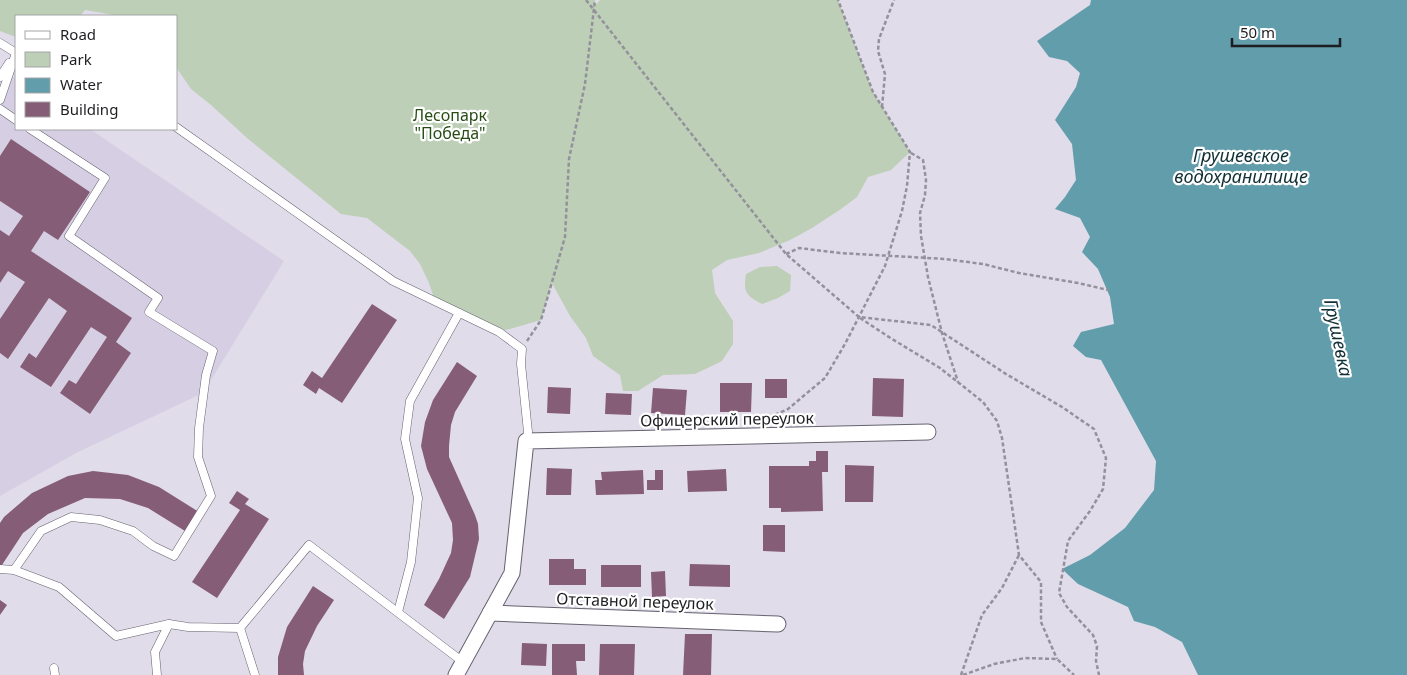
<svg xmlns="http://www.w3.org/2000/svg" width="1407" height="675" viewBox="0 0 1407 675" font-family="'Noto Sans',sans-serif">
  <rect width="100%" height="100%" fill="#e0dcea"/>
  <path fill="#d6cfe4" d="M0,68L16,79V129H90L284,261L203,393L76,453L0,496Z"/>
  <g fill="#bdcfb6">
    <path d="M0,0H595V5L600,0H838L873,92L910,152L891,170L868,177L857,197L841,209L812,228L790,240L759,253L727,260L712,270L715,293L733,321V344L722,361L695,374L663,375L638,391H623L620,375L593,356L586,338L570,316L552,283L541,320L499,332L435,301L429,283L420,264L410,251L367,218L341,214L247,138L211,105L191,89L176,67V16H120L85,10L80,16H16V37L0,31Z"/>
    <path d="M777,266L791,275L790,291L778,298L762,304C746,296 743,292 746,274L760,267Z"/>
  </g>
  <path fill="#629dab" d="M1091,0H1407V675H1198L1182,642L1155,627L1134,621L1128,607L1078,584L1062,569L1090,555L1125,528L1154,490L1156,461L1101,360L1086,357L1073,346L1081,332L1114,324L1110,297L1098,269L1082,252L1090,237L1080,218L1055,209L1065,197L1076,180L1072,144L1055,120L1076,87L1080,73L1067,61L1049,57L1037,41L1090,5Z"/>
  <g fill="#865d76">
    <path d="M11,139L90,192L58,240L44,231L31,251L132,318L116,342L131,353L90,414L60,393L69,380L76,384L107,337L91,327L51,387L20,367L29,353L36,358L67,311L49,298L8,359L0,353V319L25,282L8,271L0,283V230L9,236L23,216L0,201V156Z"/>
    <path d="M372,304L397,320L342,403L319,388L316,394L303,385L312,371L322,378Z"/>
    <path d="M457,362L477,376L455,412L451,425L449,446V457L475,515L478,524L479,539L470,577L444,619L424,605L439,579L451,553L453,540L452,523L427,469L421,446L425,422L433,400Z"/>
    <path d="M873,378L904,379L903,417L872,416Z"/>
    <rect x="765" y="379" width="22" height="19"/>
    <path d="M720,383H752L751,412H720Z"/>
    <path d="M548,387L571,388L570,414L547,413Z"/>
    <path d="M653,388L687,390L685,415L651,413Z"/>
    <path d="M606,393L632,394L631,415L605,414Z"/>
    <path d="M816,451H828V472H822L823,511L781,512V508H769V466H809V461H816Z"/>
    <path d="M845,465L874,466L873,502H845Z"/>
    <path d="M547,468L572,469L571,495H546Z"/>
    <path d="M726,469L727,491L688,492L687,471Z"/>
    <path d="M643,470L644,494L596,495L595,480H602L601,472Z"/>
    <path d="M655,470H663V490H647V480H655Z"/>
    <path d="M93,471L128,475L159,487L199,512L185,531L148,508L120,499L85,498L48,514L23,533L0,568V523L4,517L32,493L68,476Z"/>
    <path d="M237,491L249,499L245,504L269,519L217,598L192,582L240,510L229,503Z"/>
    <path d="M763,525H785V552L763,551Z"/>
    <path d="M549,559H574V569H586V585H549Z"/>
    <path d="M690,564L730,565V587L689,586Z"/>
    <rect x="601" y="565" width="40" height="22"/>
    <path d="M665,571L666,596L652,597L651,572Z"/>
    <path d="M313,586L334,600L317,626L305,651L303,664L304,675H278V657L287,627Z"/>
    <path d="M0,600L7,605L0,615Z"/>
    <path d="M685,634H712L711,675H683Z"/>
    <path d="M522,643L547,644L546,666L521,665Z"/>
    <path d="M552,644H585V661H576L577,675H552Z"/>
    <path d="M600,644H635L634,675H599Z"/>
  </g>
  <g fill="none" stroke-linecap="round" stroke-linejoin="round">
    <defs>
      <g id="lane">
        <path d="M0,43L16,53"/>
        <path d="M0,77L9,63"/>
        <path d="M0,100L16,53"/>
        <path d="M0,109L16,120"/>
        <path d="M176,127L393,281L499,332L522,349L521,364L528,432L526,441"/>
        <path d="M0,569L14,570L59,587L116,636L169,624L188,627L240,628L309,545L463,662"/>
        <path d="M14,570L41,531L71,517L100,520L133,531L153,546L174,556L211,496L198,457L199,428L206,375L213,351L149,312L158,298L69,236L105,178L30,129"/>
        <path d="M398,612L411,562L418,498L405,439L410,401L459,313"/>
        <path d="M240,628L255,675"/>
        <path d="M54,668L55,675"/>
        <path d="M157,675L155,652L169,624"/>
      </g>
      <g id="street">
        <path d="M490,613L778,624"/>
        <path d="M456,675L512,573L526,441L928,432"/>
      </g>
    </defs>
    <use href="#lane" stroke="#66626e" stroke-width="9"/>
    <use href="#street" stroke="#66626e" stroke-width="17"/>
    <g stroke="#93919b" stroke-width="2.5" stroke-dasharray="4 2.5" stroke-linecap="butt">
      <path d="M586,0L786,254L859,317L931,325L1006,374L1062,407L1094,429L1106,458L1103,489L1090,511L1068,541L1059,593L1067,607L1093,635L1097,646L1096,661L1099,675"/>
      <path d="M882,107L885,74L878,51L879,39L894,0"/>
      <path d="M911,153L923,160L926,180L925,195L920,213L921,236L928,277L942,333L958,382"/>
      <path d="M786,254L799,248L840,253L945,259L983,264L1019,273L1078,283L1108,290"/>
      <path d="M860,318L892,339L940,368L983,402L997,421L1002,438L1019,555L1041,582V622L1057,659"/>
      <path d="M527,341L541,320L565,237L569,159L585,84L595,0"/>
      <path d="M763,420L788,409L825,378L845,344L885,266L902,211L907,186L910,152L873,92L838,0"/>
      <path d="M961,675L982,615L1002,588L1019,555"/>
      <path d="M963,675L994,664L1025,658L1057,659L1074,675"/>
    </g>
    <use href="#lane" stroke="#fff" stroke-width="8"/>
    <use href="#street" stroke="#fff" stroke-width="15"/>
  </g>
  <g text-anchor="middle" stroke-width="4.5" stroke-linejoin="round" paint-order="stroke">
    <g font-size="16" fill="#274d15" stroke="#fff">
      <text x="450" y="121">Лесопарк<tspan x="450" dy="18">"Победа"</tspan></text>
    </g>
    <g font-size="16" fill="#1e1d21" stroke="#fff">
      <text transform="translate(727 419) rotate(-1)" y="6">Офицерский переулок</text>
      <text transform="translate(635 601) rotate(2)" y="6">Отставной переулок</text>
    </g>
    <g font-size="18" font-style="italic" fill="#123037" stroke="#fff">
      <text x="1241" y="162">Грушевское<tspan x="1241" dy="21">водохранилище</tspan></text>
      <text transform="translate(1338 338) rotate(78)" y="6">Грушевка</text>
    </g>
  </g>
  <rect x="15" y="15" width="162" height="115" fill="#ffffff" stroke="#a5a5a6"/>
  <rect x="25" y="31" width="25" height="8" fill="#ffffff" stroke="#a5a5a6"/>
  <text x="60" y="40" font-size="15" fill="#1e1d21">Road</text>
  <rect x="25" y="52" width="25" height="15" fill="#bdcfb6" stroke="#a5a5a6"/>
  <text x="60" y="65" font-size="15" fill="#1e1d21">Park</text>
  <rect x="25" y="78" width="25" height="15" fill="#629dab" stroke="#a5a5a6"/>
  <text x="60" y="90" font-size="15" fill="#1e1d21">Water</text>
  <rect x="25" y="102" width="25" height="15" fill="#865d76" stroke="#a5a5a6"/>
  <text x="60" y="115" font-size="15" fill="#1e1d21">Building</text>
  <path d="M1232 38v8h108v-8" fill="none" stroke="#1e1d21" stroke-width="2.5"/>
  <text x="1240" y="38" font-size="15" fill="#1e1d21" stroke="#ffffff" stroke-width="4" paint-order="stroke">50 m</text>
</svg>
